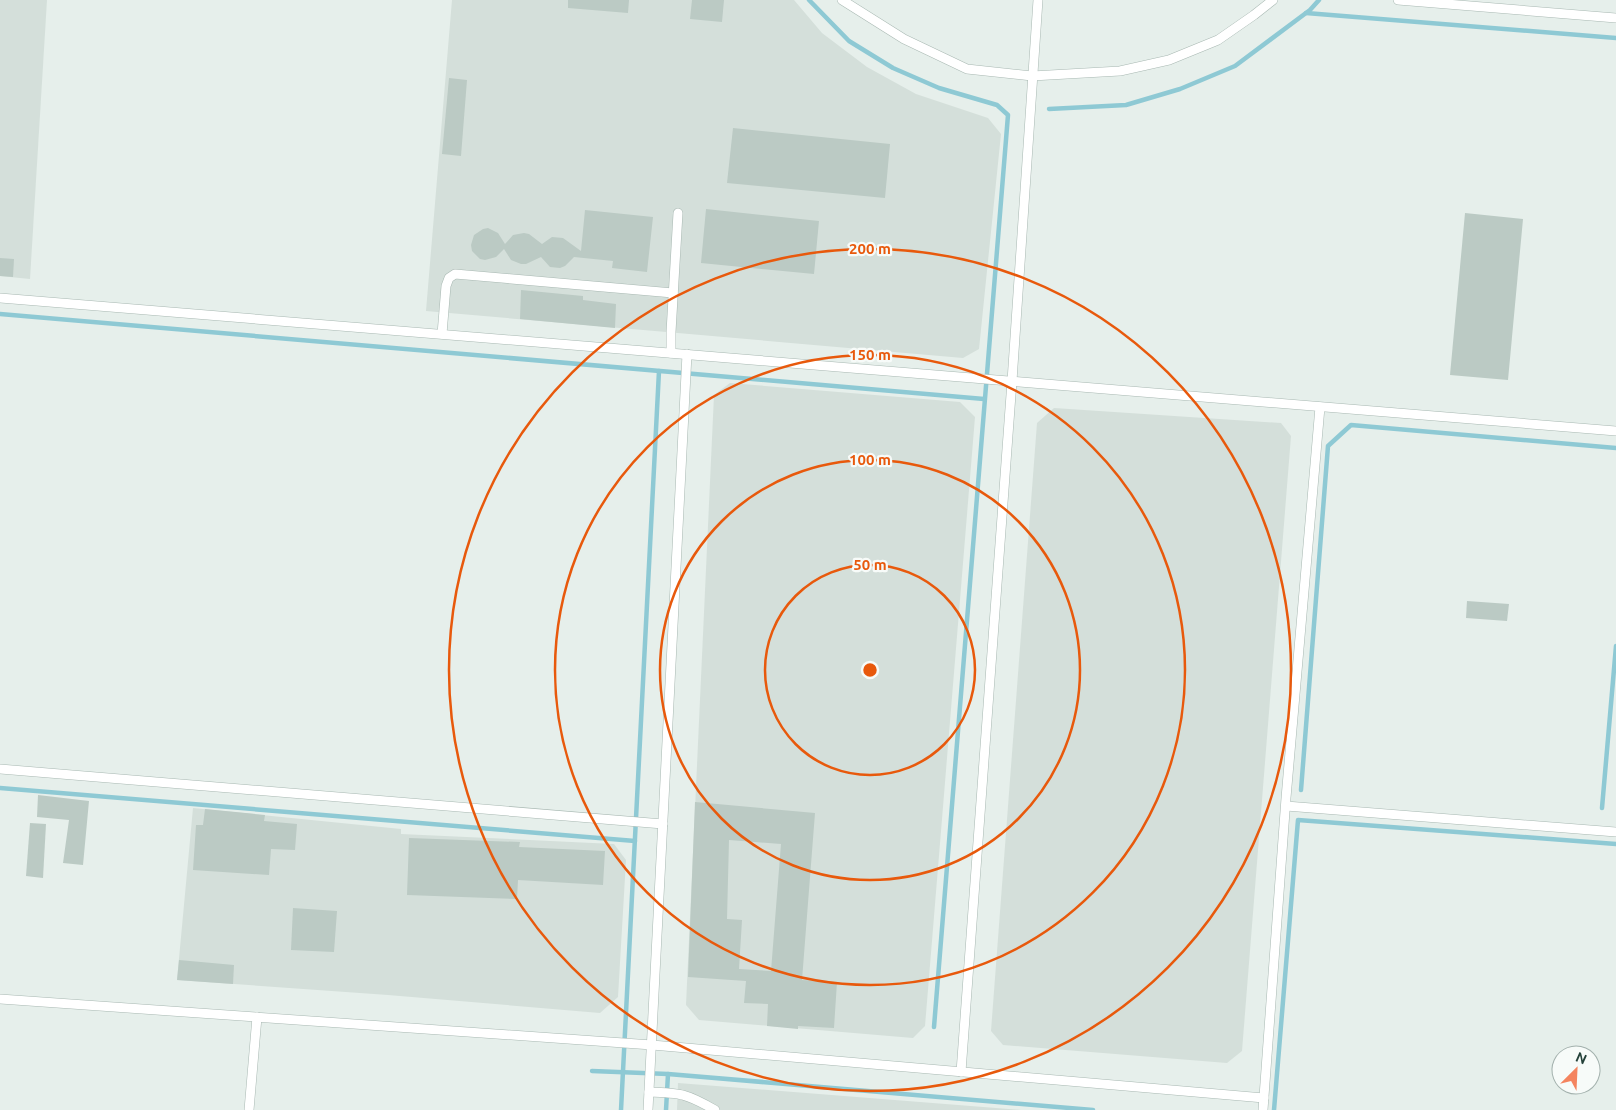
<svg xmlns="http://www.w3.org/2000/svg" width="1616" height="1110" viewBox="0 0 1616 1110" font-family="Ubuntu,sans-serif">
  <rect width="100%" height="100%" fill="#e6efeb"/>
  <g fill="#d4dfda">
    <path d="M0,0H47L30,279L0,276Z"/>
    <path d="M452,0H794L822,33L867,67L916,94L988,118L1001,134L979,349L963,358L426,311Z"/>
    <path d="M730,383L960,402L975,417L925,1026L913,1038L699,1020L686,1005L714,395Z"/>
    <path d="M1054,408L1281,423L1291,436L1242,1051L1227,1063L1003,1045L991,1031L1037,423Z"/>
    <path d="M193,808L401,829V834L614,844L626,860L618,997L600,1013L388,995L177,980Z"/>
    <path d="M678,1083L1021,1110H677Z"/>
  </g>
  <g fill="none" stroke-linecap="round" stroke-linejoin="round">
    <g stroke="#8ec9d4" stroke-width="4.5">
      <path d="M809,0L849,41L893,68L939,88L997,105L1008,115L934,1027"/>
      <path d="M1306,13L1616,38"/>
      <path d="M1049,109L1126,105L1180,89L1235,66L1310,10L1319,0"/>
      <path d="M0,314L984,399"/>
      <path d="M0,788L635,841"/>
      <path d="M1301,790L1328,446L1351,425L1616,448"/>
      <path d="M1602,808L1616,646"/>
      <path d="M592,1071L668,1074L1093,1110"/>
      <path d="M621,1110L659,371"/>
      <path d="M666,1110L668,1074"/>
      <path d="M1274,1110L1298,820L1616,844"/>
    </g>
  </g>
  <g fill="#bbcac4" fill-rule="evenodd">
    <path d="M568,0H629L628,13L568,8Z"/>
    <path d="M692,0H724L722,22L690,19Z"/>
    <path d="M449,78L467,80L461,156L442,154Z"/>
    <path d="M733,128L890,144L885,198L727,183Z"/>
    <path d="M706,209L819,221L814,274L701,263Z"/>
    <path d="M585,210L653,217L647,272L612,268L613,261L574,257L565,266L560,268L550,267L541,257L526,264H521L511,260L504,249L496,257L485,260L480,259L472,251L471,245L474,235L483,229L488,228L498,233L505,244L513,235L524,233L529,234L542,244L552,237L563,238L581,251Z"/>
    <path d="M1465,213L1523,219L1508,380L1450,375Z"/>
    <path d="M0,258L14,259L13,277L0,276Z"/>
    <path d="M521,290L583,296V300L616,304L615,328L520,319Z"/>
    <path d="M1467,601L1509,604L1507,621L1466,618Z"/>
    <path d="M38,795L89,801L83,865L63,863L69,820L37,817Z"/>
    <path d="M695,802L815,813L802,980L837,982L834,1028L798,1026V1029L767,1026L768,1004L744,1003L746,981L688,977ZM729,840L781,844L771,971L739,969L742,920L727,919Z"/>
    <path d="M205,809L265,815L264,821L297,824L295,850L271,849L269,875L193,870L196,825H203Z"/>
    <path d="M30,823L46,824L43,878L26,876Z"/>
    <path d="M409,838L520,842L519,847L605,851L603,885L518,880L517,899L407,895Z"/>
    <path d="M293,908L337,911L334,952L291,950Z"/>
    <path d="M179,960L234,965L233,984L177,980Z"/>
  </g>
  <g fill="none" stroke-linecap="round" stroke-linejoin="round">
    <defs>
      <g id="lane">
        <path d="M842,0L904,39L967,69L1032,76L1120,71L1169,60L1218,40L1254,15L1273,0"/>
        <path d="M1398,0L1616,18"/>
        <path d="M0,298L1616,431"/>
        <path d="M442,334L446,286L449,278L455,274L673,293"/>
        <path d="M671,353V332L678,213"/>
        <path d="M0,769L663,824"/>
        <path d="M1286,806L1616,832"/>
        <path d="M0,999L652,1045L1264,1098"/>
        <path d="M961,1072L1012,381L1038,0"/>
        <path d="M649,1092C682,1093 687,1094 715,1110"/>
        <path d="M249,1110L257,1017"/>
        <path d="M648,1110L687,354"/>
        <path d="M1263,1110L1286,798L1320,407"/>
      </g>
    </defs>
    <use href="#lane" stroke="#a8b8b2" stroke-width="10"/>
    <use href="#lane" stroke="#fff" stroke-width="9"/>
  </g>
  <g fill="none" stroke="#e8590c" stroke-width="2.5">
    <circle cx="870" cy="670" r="105"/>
    <circle cx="870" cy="670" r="210"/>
    <circle cx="870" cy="670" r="315"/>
    <circle cx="870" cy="670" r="421"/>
  </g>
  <circle cx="870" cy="670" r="8" fill="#e8590c" stroke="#f7fbf9" stroke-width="2.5"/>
  <g font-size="15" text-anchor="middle" font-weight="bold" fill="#e8590c" stroke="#f7fbf9" stroke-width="4.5" stroke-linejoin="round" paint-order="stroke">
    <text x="870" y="254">200 m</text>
    <text x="870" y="360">150 m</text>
    <text x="870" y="465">100 m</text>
    <text x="870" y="570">50 m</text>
  </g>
  <g transform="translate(1576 1070) rotate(24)"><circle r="24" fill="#f7fbf9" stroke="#a3b1ad"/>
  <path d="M0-4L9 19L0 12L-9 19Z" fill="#f4845f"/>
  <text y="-8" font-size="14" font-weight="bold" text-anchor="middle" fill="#24423a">N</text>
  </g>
</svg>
